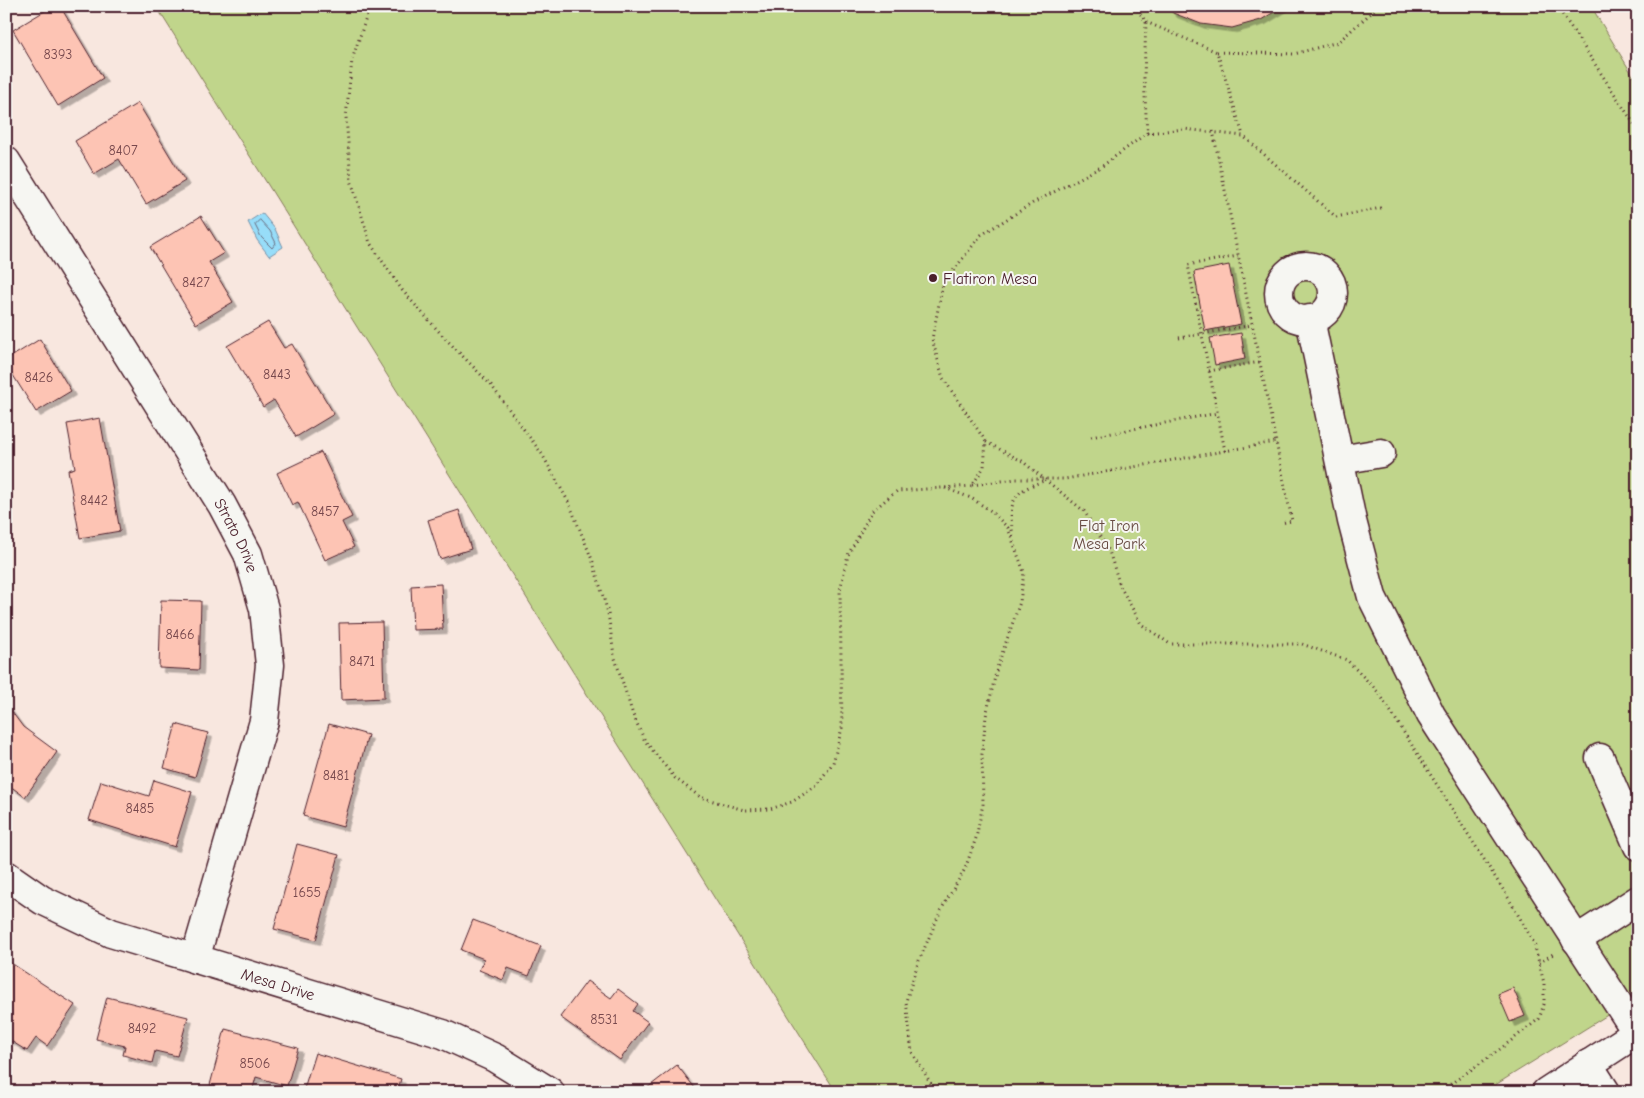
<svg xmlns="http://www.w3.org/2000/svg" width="1644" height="1098" viewBox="0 0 1644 1098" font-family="'Comic Neue',sans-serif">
  <defs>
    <filter id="shadow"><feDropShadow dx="4.5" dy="4.5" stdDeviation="0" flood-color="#0004"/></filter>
  </defs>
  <rect width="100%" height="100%" fill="#f8e7df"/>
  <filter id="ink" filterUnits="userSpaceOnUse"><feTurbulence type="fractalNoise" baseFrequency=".02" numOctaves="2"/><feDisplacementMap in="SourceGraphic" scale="10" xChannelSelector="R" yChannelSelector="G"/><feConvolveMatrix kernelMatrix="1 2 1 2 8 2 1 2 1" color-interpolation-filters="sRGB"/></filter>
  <g filter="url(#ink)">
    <path fill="#c0d58b" stroke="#857a5b" d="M156,6H1591L1638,84V996L1484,1092H836Z"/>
    <path fill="#97ddf9" stroke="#7891a7" d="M262,213L275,229L283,247L269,256L257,240L248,222Z"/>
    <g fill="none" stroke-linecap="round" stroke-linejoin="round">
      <path stroke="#696b7d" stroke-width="1" d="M260,220L270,231L276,243L272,248L261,237L255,225Z"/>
    </g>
    <g fill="#fdc4b4" stroke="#4a1f2b" filter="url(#shadow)">
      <path d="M53,6H60L103,78L58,106L13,30Z"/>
      <path d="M1166,6H1284L1261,20L1232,28L1201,24L1173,13Z"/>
      <path d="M138,103L185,181L146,204L119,159L94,174L75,141Z"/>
      <path d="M201,216L224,253L209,262L233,302L196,324L150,247Z"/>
      <path d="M1229,265L1241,324L1205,331L1194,272Z"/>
      <path d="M268,322L284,348L292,344L334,414L296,437L274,400L263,407L227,346Z"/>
      <path d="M1241,333L1245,359L1215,365L1210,338Z"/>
      <path d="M40,339L71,391L36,412L6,364V360Z"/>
      <path d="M100,418L120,531L80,538L68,470L75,468L67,424Z"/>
      <path d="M321,452L352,517L342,522L354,547L325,560L298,502L292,505L277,473Z"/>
      <path d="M459,510L471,549L440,559L428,520Z"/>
      <path d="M441,584L443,629L413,630L411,586Z"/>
      <path d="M161,600L201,601L199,670L159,668Z"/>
      <path d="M382,622L384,698L341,700L339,623Z"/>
      <path d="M6,704L23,727L57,752L25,797L6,783Z"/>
      <path d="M176,724L208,733L195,777L164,768Z"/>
      <path d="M329,724L368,735L343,827L303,816Z"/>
      <path d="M154,780L192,792L175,847L89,820L101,781L149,796Z"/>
      <path d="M297,844L339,855L316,940L274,929Z"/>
      <path d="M473,920L541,946L529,976L508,968L503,980L479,970L484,959L461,950Z"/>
      <path d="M8,961L75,1005L47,1046L36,1038L27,1051L6,1038Z"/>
      <path d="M587,981L611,998L618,989L638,1004L633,1011L648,1022L620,1060L560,1017Z"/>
      <path d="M1513,988L1525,1016L1510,1022L1498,994Z"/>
      <path d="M107,997L188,1017L177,1056L155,1051L152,1063L123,1055L125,1046L96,1039Z"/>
      <path d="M225,1029L298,1048L287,1086L256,1077L252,1092H235L210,1085Z"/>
      <path d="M315,1053L401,1079L397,1092H303Z"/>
      <path d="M677,1065L698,1092H642Z"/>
    </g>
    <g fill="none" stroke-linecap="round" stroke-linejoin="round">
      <defs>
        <g id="minor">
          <path id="s1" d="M6,161L222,505L248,554L264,609L270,665L264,721L195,959"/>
          <circle cx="1306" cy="293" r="27"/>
          <path d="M1310,319L1352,521L1372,597L1431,715L1637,1033"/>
          <path d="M1340,460L1381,453"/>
          <path d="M1600,758L1638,846"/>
          <path id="s2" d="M6,875L42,900L111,933L443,1034L495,1058L550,1092"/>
          <path d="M1576,940L1638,900"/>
          <path d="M1588,1064L1606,1092"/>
          <path d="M1546,1092L1638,1032"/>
        </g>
      </defs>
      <use href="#minor" stroke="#4a1f2b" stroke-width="31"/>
      <g stroke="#4a1f2b" stroke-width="3" stroke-dasharray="1 4" stroke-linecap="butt">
        <path d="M370,6L352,60L346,117L351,180L370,243L402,290L441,334L491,385L542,454L569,503L593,562L608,613L614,655L633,715L645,741L675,778L700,797L744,810L770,809L792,802L816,786L833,763L842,728L840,590L848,555L872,511L897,491L972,486L984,467L986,442L943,378L932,339L943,284L981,235L1033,203L1101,167L1147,133L1144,78L1146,22L1135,6"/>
        <path d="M1557,6L1638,130"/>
        <path d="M1146,22L1217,52L1243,135"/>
        <path d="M1217,52L1294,54L1338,42L1379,6"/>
        <path d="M1213,131L1292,521L1281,523"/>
        <path d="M1147,133L1184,129L1243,136L1336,217L1381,208"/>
        <path d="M1179,338L1252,325"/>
        <path d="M1209,371L1260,362"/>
        <path d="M1091,437L1218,413"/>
        <path d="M986,442L1022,461L1084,511L1109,551L1120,586L1141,624L1170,644H1302L1347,660L1379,693L1509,899L1534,943L1544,983V1004L1539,1019L1495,1053L1439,1092"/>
        <path d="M1225,451L1188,265L1238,256"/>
        <path d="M972,485L1016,479H1065L1276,442"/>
        <path d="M1013,536C1008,502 1012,491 1044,481"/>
        <path d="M1539,963L1553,954"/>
        <path d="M936,1092L912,1052L906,1001L918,963L941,910L965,869L976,838L983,804L982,754L986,716L997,668L1020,602L1024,572L1008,528L991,511L971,498L945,488"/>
      </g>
      <use href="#minor" stroke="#f6f6f2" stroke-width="28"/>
    </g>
  </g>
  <circle fill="#4a1f2b" stroke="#f6f6f2" stroke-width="2" cx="933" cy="278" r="5"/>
  <g text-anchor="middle" stroke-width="4" stroke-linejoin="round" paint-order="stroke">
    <g font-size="14" fill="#77484d">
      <text x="58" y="59">8393</text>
      <text x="123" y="155">8407</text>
      <text x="196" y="287">8427</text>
      <text x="277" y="379">8443</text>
      <text x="39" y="382">8426</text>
      <text x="94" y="505">8442</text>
      <text x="325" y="516">8457</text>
      <text x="180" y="639">8466</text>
      <text x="362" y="666">8471</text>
      <text x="336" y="780">8481</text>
      <text x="140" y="813">8485</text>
      <text x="307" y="897">1655</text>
      <text x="604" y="1024">8531</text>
      <text x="142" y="1033">8492</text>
      <text x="255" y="1068">8506</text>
    </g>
    <g font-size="16" fill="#4a1f2b" stroke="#f6f6f2" text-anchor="start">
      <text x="943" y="284">Flatiron Mesa</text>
    </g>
    <g font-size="16" fill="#684c43" stroke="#f6f6f2">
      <text x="1109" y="531">Flat Iron<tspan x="1109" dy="18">Mesa Park</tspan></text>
    </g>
    <g font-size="16" fill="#4a1f2b" stroke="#f6f6f2">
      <text dy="6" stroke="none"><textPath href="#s1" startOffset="440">Strato Drive</textPath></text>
      <text dy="6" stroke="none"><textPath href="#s2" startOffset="295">Mesa Drive</textPath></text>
    </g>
  </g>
  <rect width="1644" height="1098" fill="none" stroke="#f6f6f2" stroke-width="25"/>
  <rect x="12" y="12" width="1619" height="1073" fill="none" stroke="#4a1f2b" stroke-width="2" filter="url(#ink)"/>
</svg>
